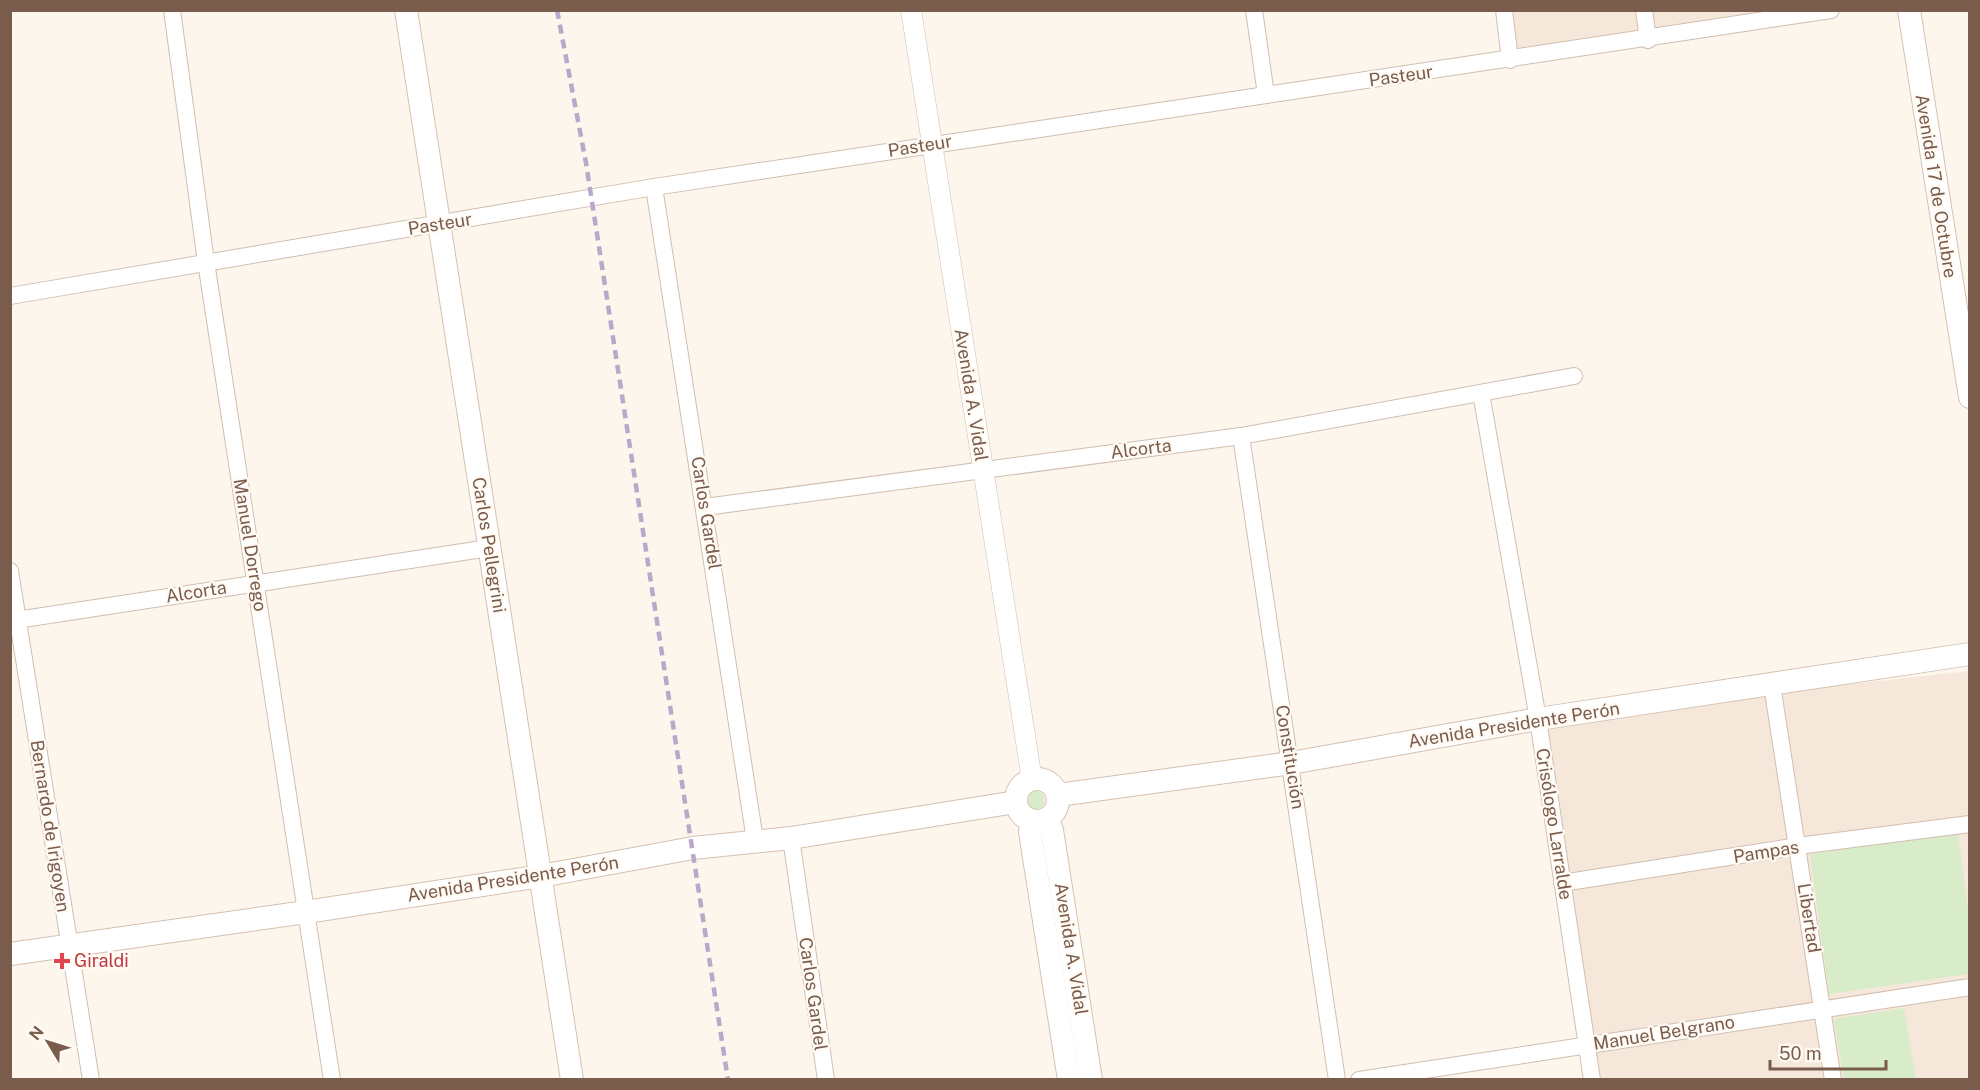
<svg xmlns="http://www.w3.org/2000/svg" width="1980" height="1090" viewBox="0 0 1980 1090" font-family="'Public Sans',sans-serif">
  <rect width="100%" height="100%" fill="#fdf6ec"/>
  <g fill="#f5e8da">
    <path d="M1503,10L1829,11L1510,60Z"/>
    <path d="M1969,671V1079H1591L1538,719Z"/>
  </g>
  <g fill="#d8ecc9">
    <circle cx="1036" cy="800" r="9"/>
    <path d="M1958,833L1969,917V974L1829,994L1810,854Z"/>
    <path d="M1904,1008L1916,1079H1844L1834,1019Z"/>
  </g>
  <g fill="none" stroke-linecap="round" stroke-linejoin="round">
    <defs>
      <g id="minor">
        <path d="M172,10L206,262L332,1080"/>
        <path d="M1254,10L1266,95"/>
        <path d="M1504,10L1510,60"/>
        <path d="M1644,10L1648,40"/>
        <path d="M654,187L755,840"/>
        <path d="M10,296L654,187L1831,10"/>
        <path d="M1481,393L1538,719L1592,1080"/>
        <path d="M1241,436L1337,1080"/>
        <path d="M705,507L1241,436L1574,376"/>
        <path d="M10,571L91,1080"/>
        <path d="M10,621L489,548"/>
        <path d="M1772,685L1833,1080"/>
        <path d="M791,838L826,1080"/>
        <path d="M1562,883L1798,846L1970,824"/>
        <path d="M1359,1080L1970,987"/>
      </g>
      <path id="tertiary" d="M911,10L1032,780"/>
      <g id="secondary">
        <path d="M406,10L572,1080"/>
        <path d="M1909,10L1970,397"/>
        <circle cx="1037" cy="800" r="21"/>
        <path d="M1058,795L1291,763L1538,719L1970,654"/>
        <path d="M1047,819L1052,830L1091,1080"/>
        <path d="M1033,821L1030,832L1069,1080"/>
        <path d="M10,954L306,912L541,876L693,848L791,838L1016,802"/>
      </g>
    </defs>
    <use href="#minor" stroke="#d1beb0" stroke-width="18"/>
    <use href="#tertiary" stroke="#d1beb0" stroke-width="21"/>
    <use href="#secondary" stroke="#d6c0b0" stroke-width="24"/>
    <use href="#minor" stroke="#fff" stroke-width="16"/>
    <use href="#tertiary" stroke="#fff" stroke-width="20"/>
    <use href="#secondary" stroke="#fff" stroke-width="22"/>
    <path stroke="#b9a8c9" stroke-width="4.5" stroke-dasharray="9 6" stroke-linecap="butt" d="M557,10L586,163L728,1080"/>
  </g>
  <path fill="#e0444e" stroke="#fffaf3" stroke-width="2" d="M59 952h6v6h6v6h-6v6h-6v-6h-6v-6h6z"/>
  <g text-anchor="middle" stroke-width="4.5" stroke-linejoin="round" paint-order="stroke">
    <g font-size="18" fill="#7a5c4d" stroke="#fffaf3">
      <text transform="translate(1401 76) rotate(-8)" y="6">Pasteur</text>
      <text transform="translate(920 146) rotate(-9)" y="6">Pasteur</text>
      <text transform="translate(1936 186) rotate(81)" y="6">Avenida 17 de Octubre</text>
      <text transform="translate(440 224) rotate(-9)" y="6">Pasteur</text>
      <text transform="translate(971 395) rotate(81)" y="6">Avenida A. Vidal</text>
      <text transform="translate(1141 449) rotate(-7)" y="6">Alcorta</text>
      <text transform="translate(706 513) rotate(81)" y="6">Carlos Gardel</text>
      <text transform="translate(250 545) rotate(81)" y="6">Manuel Dorrego</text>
      <text transform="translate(489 545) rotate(81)" y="6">Carlos Pellegrini</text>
      <text transform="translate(196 592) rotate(-9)" y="6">Alcorta</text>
      <text transform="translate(1514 725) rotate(-9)" y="6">Avenida Presidente Perón</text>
      <text transform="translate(1290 757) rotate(81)" y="6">Constitución</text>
      <text transform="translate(1554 824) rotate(81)" y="6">Crisólogo Larralde</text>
      <text transform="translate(50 826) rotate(81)" y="6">Bernardo de Irigoyen</text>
      <text transform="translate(1766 852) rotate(-9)" y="6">Pampas</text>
      <text transform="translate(513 879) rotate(-9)" y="6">Avenida Presidente Perón</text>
      <text transform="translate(1809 918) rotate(81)" y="6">Libertad</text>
      <text transform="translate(1071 949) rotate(81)" y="6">Avenida A. Vidal</text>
      <text transform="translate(813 994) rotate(82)" y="6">Carlos Gardel</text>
      <text transform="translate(1664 1033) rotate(-9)" y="6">Manuel Belgrano</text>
    </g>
    <g font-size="18" fill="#be3a42" stroke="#fffaf3" text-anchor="start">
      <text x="74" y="967">Giraldi</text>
    </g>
  </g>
  <rect width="1980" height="1090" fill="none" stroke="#7a5c4d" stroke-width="24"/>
  <g transform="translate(48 1042) rotate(308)" stroke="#fffaf3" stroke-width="4.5" paint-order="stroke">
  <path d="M0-4.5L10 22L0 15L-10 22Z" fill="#7a5c4d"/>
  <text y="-9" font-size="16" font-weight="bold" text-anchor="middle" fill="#7a5c4d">N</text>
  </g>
  <path d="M1770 1060v9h116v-9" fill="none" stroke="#7a5c4d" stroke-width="3"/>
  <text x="1779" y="1060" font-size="18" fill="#7a5c4d" stroke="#fffaf3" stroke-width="4.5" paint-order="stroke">50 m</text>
</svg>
